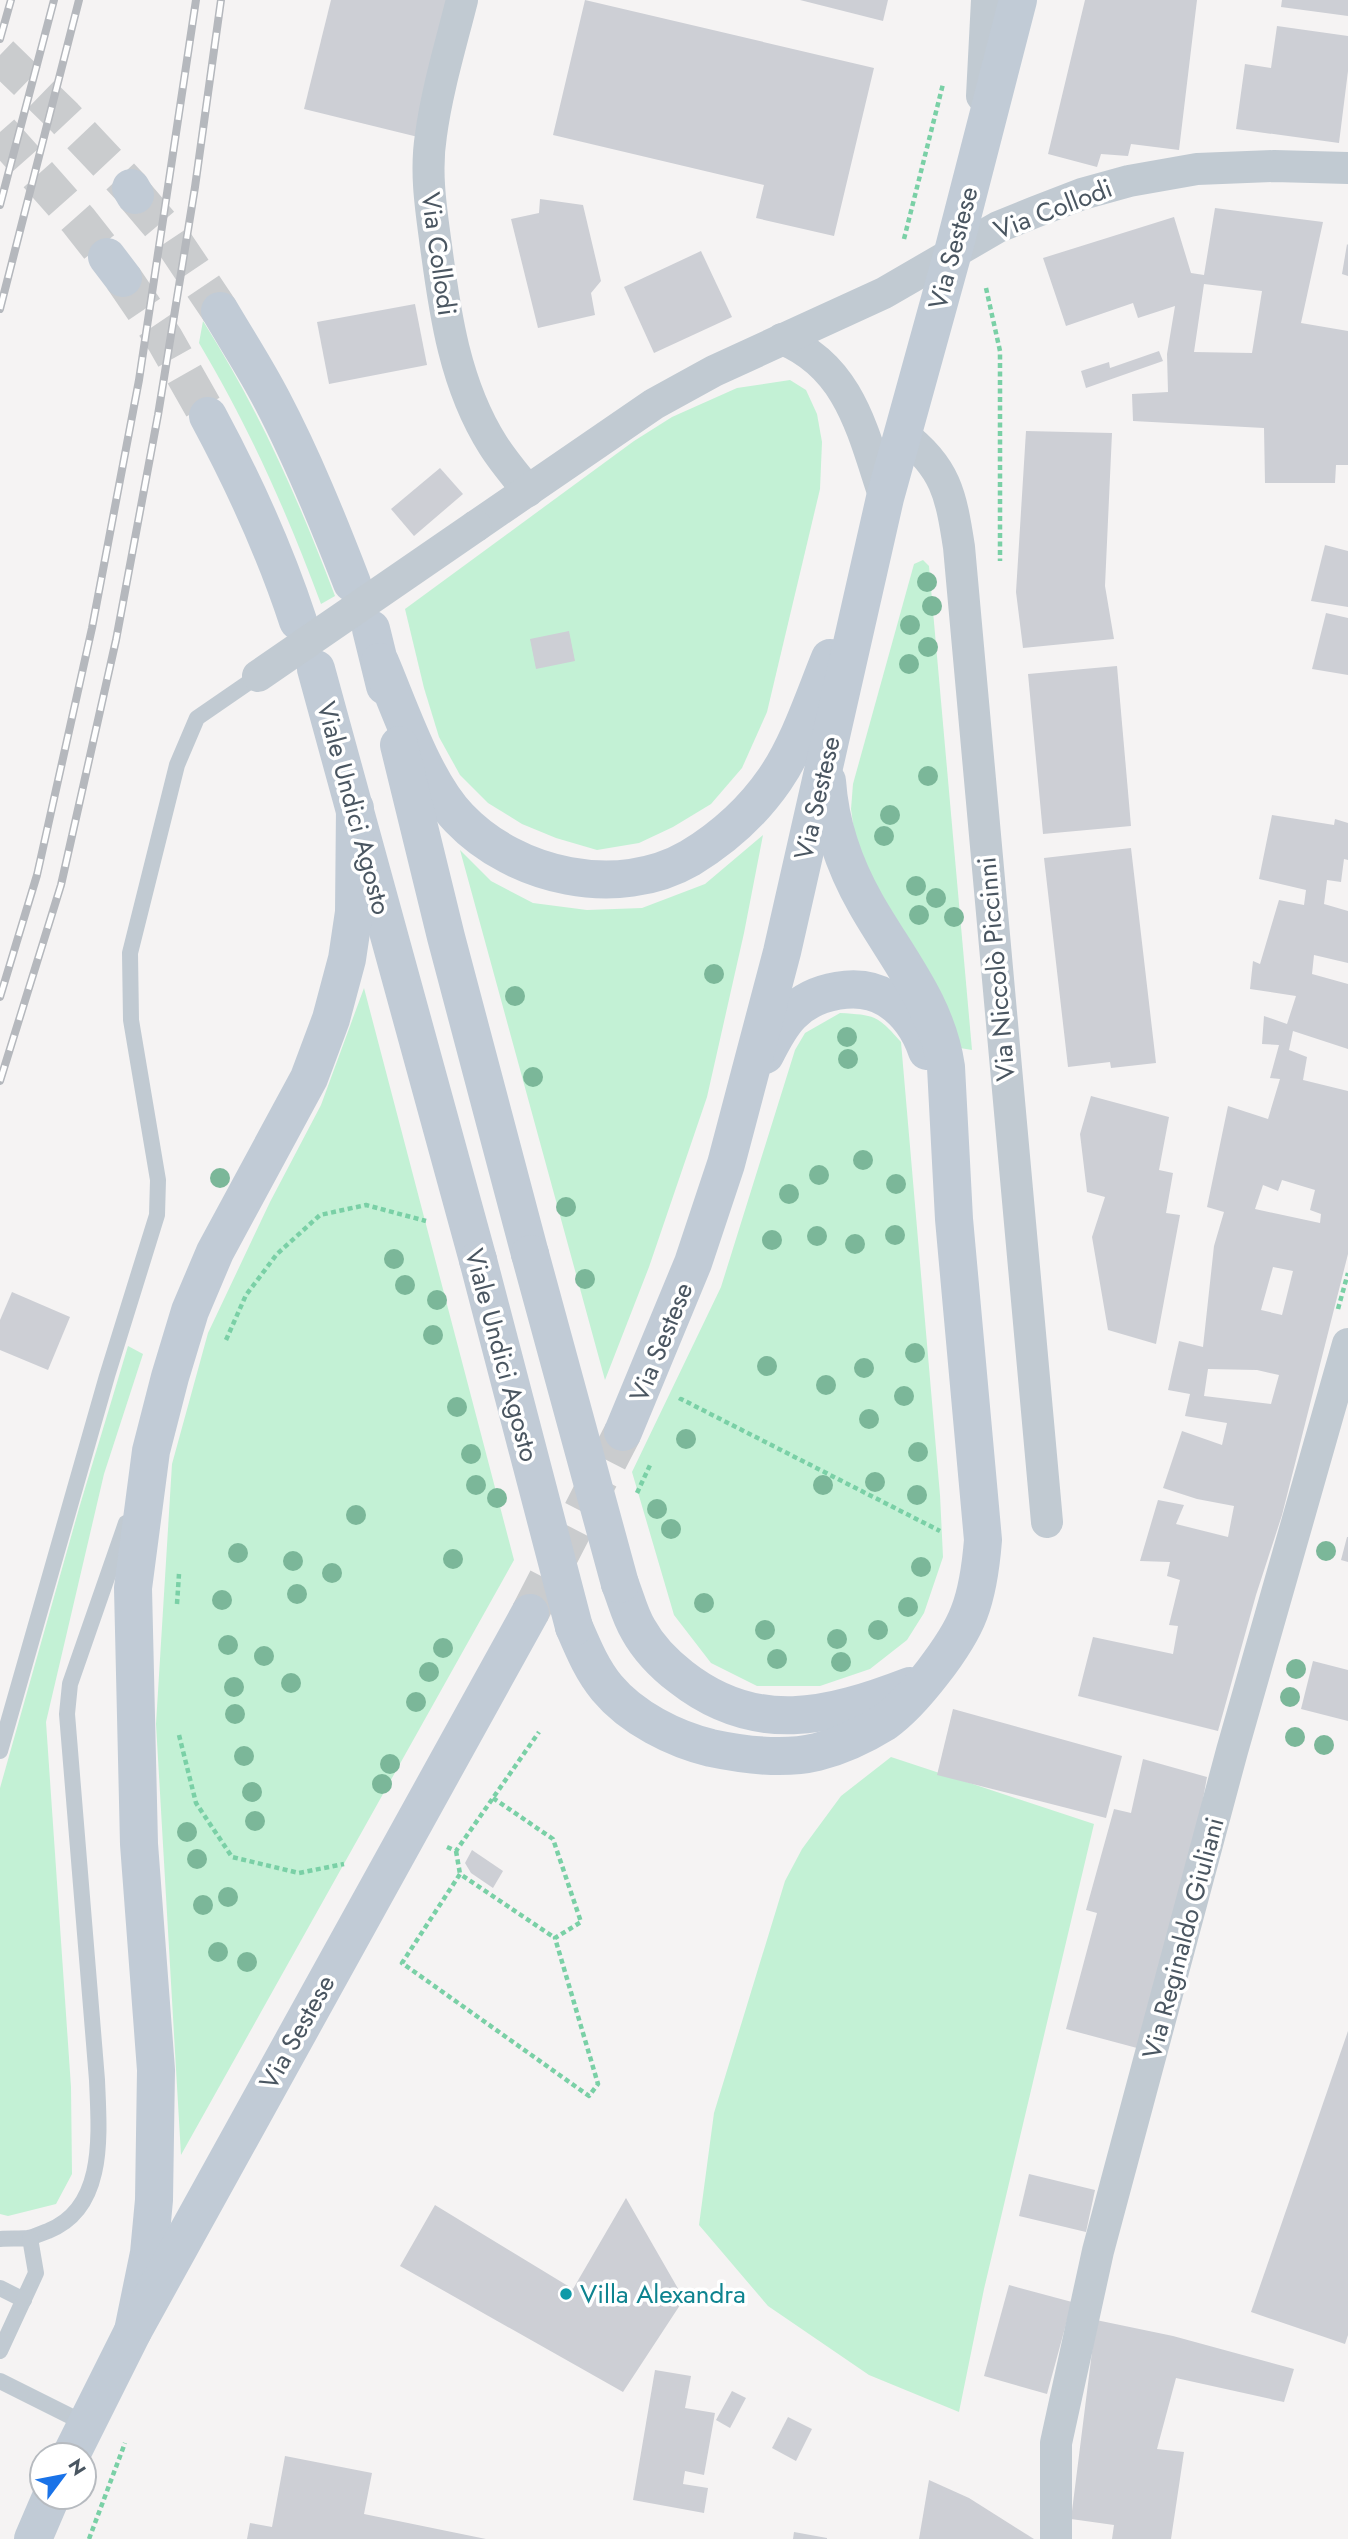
<svg xmlns="http://www.w3.org/2000/svg" width="1348" height="2539" viewBox="0 0 1348 2539" font-family="Jost,sans-serif">
  <rect width="100%" height="100%" fill="#f5f3f3"/>
  <g fill="#c3f1d5">
    <path d="M203,321C259,410 298,498 335,596L321,604C286,510 250,429 199,343Z"/>
    <path d="M790,380L806,390L817,414L822,442L820,489L767,712L742,768L711,804L673,827L639,843L597,850L556,838L522,824L488,803L460,775L439,737L424,688L405,609L634,441L672,417L737,388Z"/>
    <path d="M923,560L929,566L972,1050L960,1048L859,867L851,809L853,784L914,564Z"/>
    <path d="M763,835L744,933L707,1097L649,1267L605,1380L460,850L491,881L533,903L587,910L642,908L705,884Z"/>
    <path d="M364,988L514,1560L181,2155L156,1724L172,1464L208,1333L270,1202L321,1105Z"/>
    <path d="M840,1013C876,1015 878,1016 901,1042L940,1495L943,1557L924,1613L907,1640L870,1669L820,1686H757L711,1663L674,1615L632,1472L721,1287L795,1050L805,1033Z"/>
    <path d="M128,1346L143,1354L104,1474L46,1722L71,2087L72,2174L56,2204L8,2216L0,2214V1788L80,1505Z"/>
    <path d="M891,1757L1094,1824L984,2289L959,2412L869,2375L768,2306L699,2225L714,2113L785,1881L802,1849L841,1796Z"/>
  </g>
  <g fill="#cdcfd5" fill-rule="evenodd">
    <path d="M331,0H451L418,137L304,109Z"/>
    <path d="M585,0L874,68L834,236L756,218L764,185L553,135Z"/>
    <path d="M800,0H888L883,21Z"/>
    <path d="M1085,0H1197L1179,150L1131,144L1128,156L1101,154L1097,167L1048,154Z"/>
    <path d="M1282,0H1348V16L1281,7Z"/>
    <path d="M1277,26L1348,36V71L1339,143L1236,129L1245,64L1271,68Z"/>
    <path d="M540,199L583,205L601,281L591,293L595,315L538,328L511,219L539,213Z"/>
    <path d="M1215,208L1323,222L1301,323L1348,331V465H1336L1335,483H1265L1264,428L1133,421L1132,394L1168,392L1167,354L1175,306L1138,318L1133,303L1066,326L1043,258L1174,217L1191,273L1204,275ZM1204,284L1262,291L1252,353L1194,352Z"/>
    <path d="M1347,244L1348,245V276L1342,274Z"/>
    <path d="M701,251L732,317L654,353L624,287Z"/>
    <path d="M415,304L427,365L329,384L317,322Z"/>
    <path d="M1159,351L1163,361L1086,388L1081,371L1109,362L1110,368Z"/>
    <path d="M1026,431L1112,433L1105,586L1114,639L1023,648L1016,592Z"/>
    <path d="M440,468L463,494L414,536L391,509Z"/>
    <path d="M1325,545L1348,551V607L1311,601Z"/>
    <path d="M1326,613L1348,618V675L1312,669Z"/>
    <path d="M569,631L575,661L536,669L530,639Z"/>
    <path d="M1117,666L1131,826L1043,834L1028,674Z"/>
    <path d="M1272,815L1334,825L1335,819L1348,823V860L1344,859L1341,882L1327,880L1324,904L1348,911V963L1314,955L1312,974L1348,984V1049L1293,1031L1289,1050L1307,1057L1303,1080L1348,1091V1254L1282,1515L1256,1595L1218,1731L1078,1696L1093,1637L1173,1654L1178,1626L1169,1625L1180,1580L1167,1576L1170,1562L1140,1561L1158,1500L1184,1505L1176,1524L1228,1537L1234,1506L1197,1499L1163,1488L1182,1431L1222,1445L1227,1423L1185,1416L1190,1394L1168,1390L1179,1341L1203,1347L1214,1246L1224,1212L1207,1207L1228,1106L1268,1119L1280,1079L1270,1078L1279,1045L1262,1044L1264,1016L1287,1024L1296,996L1250,989L1253,961L1260,964L1279,900L1304,905L1306,890L1259,879ZM1282,1180L1315,1190L1310,1210L1321,1214L1320,1223L1255,1209L1263,1185L1278,1191ZM1273,1267L1293,1271L1282,1315L1261,1310ZM1208,1369L1257,1370L1279,1375L1271,1404L1204,1396Z"/>
    <path d="M1131,848L1156,1063L1111,1068L1110,1062L1068,1067L1044,858Z"/>
    <path d="M1091,1096L1169,1117L1159,1170L1173,1173L1166,1213L1180,1215L1156,1344L1108,1330L1092,1237L1105,1197L1087,1192L1080,1134Z"/>
    <path d="M12,1292L70,1317L48,1370L0,1350V1320Z"/>
    <path d="M1347,1537H1348V1562L1341,1560Z"/>
    <path d="M1313,1661L1348,1670V1721L1301,1709Z"/>
    <path d="M953,1709L1122,1756L1106,1818L937,1775Z"/>
    <path d="M1143,1759L1207,1777L1197,1832L1137,2048L1066,2029L1097,1913L1086,1910L1114,1809L1131,1813Z"/>
    <path d="M472,1850L503,1871L493,1888L471,1873L465,1863Z"/>
    <path d="M1348,2031V2335L1345,2344L1251,2312Z"/>
    <path d="M1029,2174L1095,2190L1086,2232L1019,2216Z"/>
    <path d="M626,2198L684,2299L623,2392L400,2266L435,2205L573,2289Z"/>
    <path d="M1009,2285L1072,2302L1047,2394L984,2376Z"/>
    <path d="M1096,2320L1173,2336L1294,2369L1284,2402L1176,2378L1157,2449L1184,2452L1171,2539H1112L1114,2525L1071,2519Z"/>
    <path d="M655,2370L691,2376L685,2408L715,2413L704,2475L685,2471L683,2484L708,2488L704,2513L633,2500Z"/>
    <path d="M732,2391L746,2398L730,2428L716,2420Z"/>
    <path d="M788,2417L812,2429L796,2461L772,2448Z"/>
    <path d="M285,2456L372,2473L364,2514L486,2539H247L250,2523L272,2527Z"/>
    <path d="M929,2480L969,2498L1034,2539H919Z"/>
    <path d="M794,2532L827,2538V2539H793Z"/>
  </g>
  <g fill="none" stroke-linecap="round" stroke-linejoin="round">
    <g stroke="#caccce" stroke-width="38" stroke-dasharray="38 19" stroke-linecap="butt">
      <path d="M0,55L64,117L131,188"/>
      <path d="M0,132L78,220L107,257"/>
      <path d="M135,195L169,235L220,311"/>
      <path d="M123,278L165,340L208,416"/>
      <path d="M530,1613L623,1432"/>
    </g>
    <g stroke="#7ad0a6" stroke-width="4.5" stroke-dasharray="5 3.5" stroke-linecap="butt">
      <path d="M904,239L943,84"/>
      <path d="M986,288L1000,351V561"/>
      <path d="M1338,1309L1348,1273"/>
      <path d="M226,1340L246,1295L277,1254L320,1215L366,1205L426,1221"/>
      <path d="M680,1401L681,1399L940,1531"/>
      <path d="M637,1493L651,1463"/>
      <path d="M177,1604L179,1574"/>
      <path d="M179,1735L196,1803L232,1857L299,1873L344,1864"/>
      <path d="M493,1798L553,1839L581,1922L555,1938L598,2084L589,2096L402,1963L460,1874L555,1938"/>
      <path d="M447,1847L456,1851L539,1732"/>
      <path d="M456,1851L460,1874"/>
      <path d="M89,2539L125,2443"/>
    </g>
    <g stroke="#c1cad2" stroke-width="16">
      <path d="M0,1751L107,1376L157,1215L158,1180L131,1020L130,953L177,765L197,718L258,676"/>
      <path d="M0,2239C9,2238 19,2239 28,2238C34,2237 42,2233 48,2231C107,2208 99,2132 97,2080L67,1714L70,1684L126,1523"/>
      <path d="M0,2288L24,2300"/>
      <path d="M0,2351L36,2273L30,2238"/>
      <path d="M0,2381L86,2424"/>
    </g>
    <g stroke="#c1cad2" stroke-width="32">
      <path d="M462,0C451,44 437,90 431,135C425,172 431,209 436,246C445,314 455,385 493,445C503,461 516,476 528,491"/>
      <path d="M982,96L987,0"/>
      <path d="M782,339C851,367 863,434 885,498"/>
      <path d="M902,434C946,467 951,495 959,547L1047,1522"/>
      <path d="M476,526L654,404L714,371L884,293L998,227L1035,212L1082,194L1129,181L1197,169L1274,166L1348,168"/>
      <path d="M1056,2539V2443L1098,2251L1232,1751L1348,1344"/>
    </g>
    <g stroke="#c1cbd6" stroke-width="38">
      <path d="M131,188L135,195"/>
      <path d="M107,257L123,278"/>
      <path d="M220,311C237,340 256,369 272,400C303,459 328,521 352,583"/>
      <path d="M208,416C243,481 275,551 298,621"/>
      <path d="M371,629L385,686"/>
      <path d="M380,662C400,709 424,782 459,818C515,877 618,900 690,858C723,838 753,811 775,779C799,744 814,697 830,658"/>
      <path d="M316,669L478,1260"/>
      <path d="M399,745L446,937L530,1254"/>
      <path d="M765,1055C772,1041 780,1025 791,1014C814,990 860,981 888,999C907,1011 920,1030 927,1051"/>
      <path d="M623,1432L693,1263L726,1164L782,952L885,498L953,252L1018,0"/>
      <path d="M620,1584C626,1599 630,1616 638,1629C649,1649 664,1664 681,1677C756,1736 829,1717 910,1686"/>
      <path d="M574,1627C583,1648 592,1670 607,1688C632,1718 674,1739 711,1748C744,1755 784,1760 817,1752C841,1746 864,1735 885,1722C913,1702 957,1645 969,1613C978,1590 981,1565 983,1540L954,1219L946,1067C937,1004 896,957 866,904C845,867 830,824 827,781"/>
      <path d="M133,2331L149,2253L154,2200L156,2070L139,1844L133,1588L151,1451L170,1377L190,1311L215,1252L309,1078L331,1019L347,959L354,912L355,808"/>
      <path d="M71,2455L133,2331L530,1613"/>
      <path d="M33,2539L51,2497"/>
    </g>
    <defs>
      <g id="rail">
        <path d="M0,39L11,0"/>
        <path d="M0,205L54,0"/>
        <path d="M0,309L79,0"/>
        <path d="M0,997L37,875L92,628L139,380L196,0"/>
        <path d="M0,1081L61,885L116,640L158,415L195,187L221,0"/>
      </g>
    </defs>
    <use href="#rail" stroke="#b5b8bd" stroke-width="8"/>
    <use href="#rail" stroke="#fff" stroke-width="5" stroke-dasharray="16" stroke-linecap="butt"/>
    <path stroke="#c1cad2" stroke-width="32" d="M258,676L476,526"/>
    <g stroke="#c1cbd6" stroke-width="38">
      <path d="M530,1254L620,1584"/>
      <path d="M478,1260L574,1627"/>
    </g>
  </g>
  <g fill="#7bb799">
    <circle cx="927" cy="582" r="10"/>
    <circle cx="932" cy="606" r="10"/>
    <circle cx="910" cy="625" r="10"/>
    <circle cx="928" cy="647" r="10"/>
    <circle cx="909" cy="664" r="10"/>
    <circle cx="928" cy="776" r="10"/>
    <circle cx="890" cy="815" r="10"/>
    <circle cx="884" cy="836" r="10"/>
    <circle cx="916" cy="886" r="10"/>
    <circle cx="936" cy="898" r="10"/>
    <circle cx="919" cy="915" r="10"/>
    <circle cx="954" cy="917" r="10"/>
    <circle cx="714" cy="974" r="10"/>
    <circle cx="515" cy="996" r="10"/>
    <circle cx="847" cy="1037" r="10"/>
    <circle cx="848" cy="1059" r="10"/>
    <circle cx="533" cy="1077" r="10"/>
    <circle cx="863" cy="1160" r="10"/>
    <circle cx="819" cy="1175" r="10"/>
    <circle cx="220" cy="1178" r="10"/>
    <circle cx="896" cy="1184" r="10"/>
    <circle cx="789" cy="1194" r="10"/>
    <circle cx="566" cy="1207" r="10"/>
    <circle cx="895" cy="1235" r="10"/>
    <circle cx="817" cy="1236" r="10"/>
    <circle cx="772" cy="1240" r="10"/>
    <circle cx="855" cy="1244" r="10"/>
    <circle cx="394" cy="1259" r="10"/>
    <circle cx="585" cy="1279" r="10"/>
    <circle cx="405" cy="1285" r="10"/>
    <circle cx="437" cy="1300" r="10"/>
    <circle cx="433" cy="1335" r="10"/>
    <circle cx="915" cy="1353" r="10"/>
    <circle cx="767" cy="1366" r="10"/>
    <circle cx="864" cy="1368" r="10"/>
    <circle cx="826" cy="1385" r="10"/>
    <circle cx="904" cy="1396" r="10"/>
    <circle cx="457" cy="1407" r="10"/>
    <circle cx="869" cy="1419" r="10"/>
    <circle cx="686" cy="1439" r="10"/>
    <circle cx="918" cy="1452" r="10"/>
    <circle cx="471" cy="1454" r="10"/>
    <circle cx="875" cy="1482" r="10"/>
    <circle cx="476" cy="1485" r="10"/>
    <circle cx="823" cy="1485" r="10"/>
    <circle cx="917" cy="1495" r="10"/>
    <circle cx="497" cy="1498" r="10"/>
    <circle cx="657" cy="1509" r="10"/>
    <circle cx="356" cy="1515" r="10"/>
    <circle cx="671" cy="1529" r="10"/>
    <circle cx="1326" cy="1551" r="10"/>
    <circle cx="238" cy="1553" r="10"/>
    <circle cx="453" cy="1559" r="10"/>
    <circle cx="293" cy="1561" r="10"/>
    <circle cx="921" cy="1567" r="10"/>
    <circle cx="332" cy="1573" r="10"/>
    <circle cx="297" cy="1594" r="10"/>
    <circle cx="222" cy="1600" r="10"/>
    <circle cx="704" cy="1603" r="10"/>
    <circle cx="908" cy="1607" r="10"/>
    <circle cx="765" cy="1630" r="10"/>
    <circle cx="878" cy="1630" r="10"/>
    <circle cx="837" cy="1639" r="10"/>
    <circle cx="228" cy="1645" r="10"/>
    <circle cx="443" cy="1648" r="10"/>
    <circle cx="264" cy="1656" r="10"/>
    <circle cx="777" cy="1659" r="10"/>
    <circle cx="841" cy="1662" r="10"/>
    <circle cx="1296" cy="1669" r="10"/>
    <circle cx="429" cy="1672" r="10"/>
    <circle cx="291" cy="1683" r="10"/>
    <circle cx="234" cy="1687" r="10"/>
    <circle cx="1290" cy="1697" r="10"/>
    <circle cx="416" cy="1702" r="10"/>
    <circle cx="235" cy="1714" r="10"/>
    <circle cx="1295" cy="1737" r="10"/>
    <circle cx="1324" cy="1745" r="10"/>
    <circle cx="244" cy="1756" r="10"/>
    <circle cx="390" cy="1764" r="10"/>
    <circle cx="382" cy="1784" r="10"/>
    <circle cx="252" cy="1792" r="10"/>
    <circle cx="255" cy="1821" r="10"/>
    <circle cx="187" cy="1832" r="10"/>
    <circle cx="197" cy="1859" r="10"/>
    <circle cx="228" cy="1897" r="10"/>
    <circle cx="203" cy="1905" r="10"/>
    <circle cx="218" cy="1952" r="10"/>
    <circle cx="247" cy="1962" r="10"/>
  </g>
  <circle fill="#0f9aa8" stroke="#fff" stroke-width="2.5" cx="566" cy="2294" r="7"/>
  <g text-anchor="middle" stroke-width="7" stroke-linejoin="round" paint-order="stroke">
    <g font-size="26" fill="#4a5661" stroke="#fff">
      <text transform="translate(1053 209) rotate(-21)" y="9">Via Collodi</text>
      <text transform="translate(953 248) rotate(-75)" y="9">Via Sestese</text>
      <text transform="translate(439 254) rotate(82)" y="9">Via Collodi</text>
      <text transform="translate(817 798) rotate(-77)" y="9">Via Sestese</text>
      <text transform="translate(354 808) rotate(75)" y="9">Viale Undici Agosto</text>
      <text transform="translate(996 969) rotate(-95)" y="9">Via Niccolò Piccinni</text>
      <text transform="translate(661 1342) rotate(-68)" y="9">Via Sestese</text>
      <text transform="translate(502 1355) rotate(75)" y="9">Viale Undici Agosto</text>
      <text transform="translate(1183 1938) rotate(-75)" y="9">Via Reginaldo Giuliani</text>
      <text transform="translate(297 2032) rotate(-61)" y="9">Via Sestese</text>
    </g>
    <g font-size="26" fill="#0d838f" stroke="#fff" text-anchor="start">
      <text x="580" y="2303">Villa Alexandra</text>
    </g>
  </g>
  <g transform="translate(63 2476) rotate(58)"><circle r="33" fill="#ffffff" stroke="#b7bbc0" stroke-width="2"/>
  <path d="M0-5L12 26L0 18L-12 26Z" fill="#1a73e8"/>
  <text y="-10" font-size="19" font-weight="bold" text-anchor="middle" fill="#4a5661">N</text>
  </g>
</svg>
